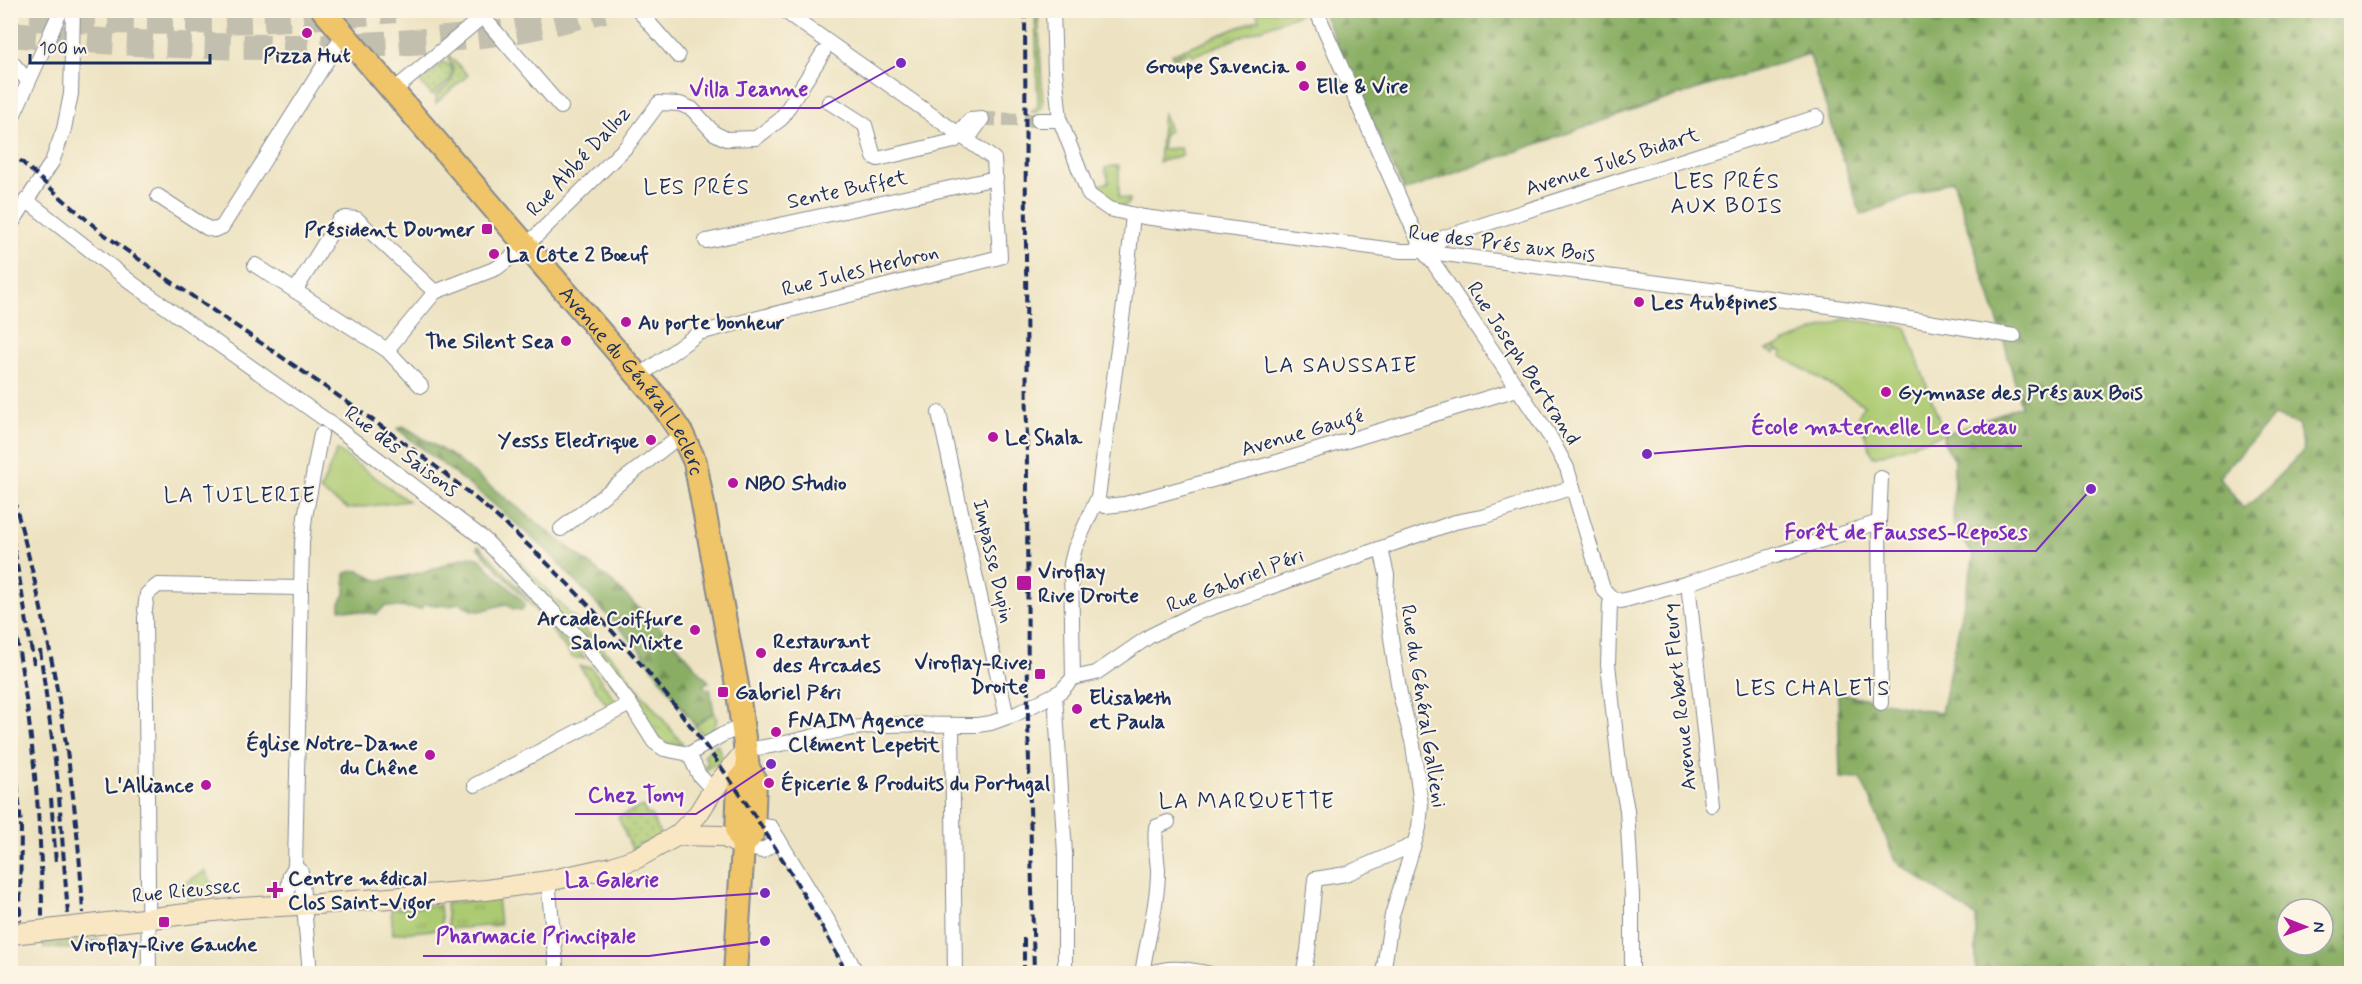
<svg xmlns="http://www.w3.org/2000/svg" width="2362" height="984" viewBox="0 0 2362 984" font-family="Mynerve,sans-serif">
  <defs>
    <pattern id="grass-tufts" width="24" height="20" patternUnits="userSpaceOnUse" patternTransform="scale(1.5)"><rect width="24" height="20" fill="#acca71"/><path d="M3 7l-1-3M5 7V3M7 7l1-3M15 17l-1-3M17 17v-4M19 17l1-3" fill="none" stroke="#8ba460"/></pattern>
    <pattern id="forest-firs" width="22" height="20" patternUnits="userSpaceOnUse" patternTransform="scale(1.5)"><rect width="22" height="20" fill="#89ae63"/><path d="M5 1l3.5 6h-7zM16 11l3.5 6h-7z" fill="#6f8e55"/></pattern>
    <pattern id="garden-dots" width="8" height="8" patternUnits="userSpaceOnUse" patternTransform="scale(1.5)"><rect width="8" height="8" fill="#acca71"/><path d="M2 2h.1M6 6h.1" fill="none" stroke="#8ba460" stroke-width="1.8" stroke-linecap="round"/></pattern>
  </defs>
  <rect width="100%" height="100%" fill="#fcf5e5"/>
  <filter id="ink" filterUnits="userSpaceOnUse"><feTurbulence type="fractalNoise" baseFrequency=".0167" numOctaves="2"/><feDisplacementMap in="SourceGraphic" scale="12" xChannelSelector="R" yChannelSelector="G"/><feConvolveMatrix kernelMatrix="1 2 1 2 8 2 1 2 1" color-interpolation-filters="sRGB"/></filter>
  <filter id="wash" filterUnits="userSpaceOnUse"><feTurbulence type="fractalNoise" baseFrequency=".008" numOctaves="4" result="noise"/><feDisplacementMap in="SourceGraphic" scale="24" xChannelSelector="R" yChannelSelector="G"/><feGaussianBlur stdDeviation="1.35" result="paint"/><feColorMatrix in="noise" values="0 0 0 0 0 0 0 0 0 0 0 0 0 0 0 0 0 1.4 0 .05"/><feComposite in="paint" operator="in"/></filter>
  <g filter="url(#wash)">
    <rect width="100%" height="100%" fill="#ede3c2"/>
    <g fill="url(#grass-tufts)" stroke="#647c68" stroke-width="1.5">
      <path d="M1035,11H1038L1043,106L1037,113L1031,112L1038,106Z"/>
      <path d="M1256,11H1307L1192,56L1190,52L1174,58L1172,54L1259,19Z"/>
      <path d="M1163,112L1170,131L1164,133L1162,149L1180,148L1183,155L1159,162Z"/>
      <path d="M1112,166H1119V198L1130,199L1127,205C1112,211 1102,198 1096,186L1109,182L1105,168Z"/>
      <path d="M494,535L618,664L683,744C672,749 664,743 655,736L490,537Z"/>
      <path d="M479,546L542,612L570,647H574L585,658H573L539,614L477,547Z"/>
      <path d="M579,666L591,667L619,705L611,711Z"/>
      <path d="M714,712L717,721L708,740L695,726Z"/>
      <path d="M717,744L723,758L706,770L705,765L708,763L704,755Z"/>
      <path d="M205,871L220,897L188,900L180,886Z"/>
      <path d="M497,898L500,925L448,929L446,903Z"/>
      <path d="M440,905L442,929L393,934L391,909Z"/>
      <path d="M99,939L86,949L44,948V944Z"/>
    </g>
    <g fill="url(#forest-firs)" stroke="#526e60" stroke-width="1.5" fill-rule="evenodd">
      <path d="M1322,11H2351V973H1976V917L1895,861L1871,800L1860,779L1840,778L1838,693L1941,713L1974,556L1953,525L1954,460L1943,440L1944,434L2021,406L2004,341L1953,180L1861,215L1809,54L1654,103L1404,191ZM2274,416L2298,424L2304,450L2255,500L2243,508L2219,477ZM2287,909H2323V945H2287Z"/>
      <path d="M403,426L452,456L611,581L674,642L709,682L704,684L705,689H710L714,712L695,726L640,650L547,551L491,502L397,429Z"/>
      <path d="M470,556L481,559C493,576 511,587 525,604L522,610L513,609L507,604C486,607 478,619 460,602L450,606L424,604L421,609L385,606L377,614L340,609V603L345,594V574C364,563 367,582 384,580C402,577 422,574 439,567C450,562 459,558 470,556Z"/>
    </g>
    <g fill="#acca71" stroke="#647c68" stroke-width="1.5">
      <path d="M1844,319L1906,327L1944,434L1873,457L1858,417L1864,405L1781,356L1782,352L1776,349L1774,354L1766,350Z"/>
      <path d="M337,450L408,501L348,509L320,491Z"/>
    </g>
    <g fill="url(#garden-dots)" stroke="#647c68" stroke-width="1.5">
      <path d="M449,56L468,75L436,103V95C450,84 460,76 448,59Z"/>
      <path d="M443,62L450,66L452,72L450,80L432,95L420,82Z"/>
      <path d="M643,806L647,814L651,815L661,836L632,849L618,817Z"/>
    </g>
  </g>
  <g filter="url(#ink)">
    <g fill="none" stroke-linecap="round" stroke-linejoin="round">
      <path stroke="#c3bfae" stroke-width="14" stroke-dasharray="14 7" stroke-linecap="butt" d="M982,119L1038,120"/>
      <g stroke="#c3bfae" stroke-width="26" stroke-dasharray="26 13" stroke-linecap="butt">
        <path d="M30,18C152,25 273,22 395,10"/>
        <path d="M10,34C175,48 341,55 506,32C538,27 571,18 604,10"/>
      </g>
      <defs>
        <g id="street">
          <path d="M477,10L561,107"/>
          <path d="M638,10L678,56"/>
          <path d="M1053,10L1055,71L1060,120L1086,187L1089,195L1109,209L1144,217L1401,251H1423L1843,308L2014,336"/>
          <path d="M1316,10L1423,251L1435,265L1549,435L1567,468L1603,589L1612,598L1621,601L1688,583L1879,522"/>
          <path d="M10,60L28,81"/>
          <path d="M393,91L482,17"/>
          <path d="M829,102L865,125L874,157L878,159L954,141L961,135"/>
          <path d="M14,114L61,10"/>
          <path d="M1038,120H1060"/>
          <path d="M958,133L970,120L982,119L968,139"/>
          <path d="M158,196L207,228L214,230L222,227L343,35"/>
          <path d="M26,200L136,286L333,425L484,539L587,647L630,704L654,742L664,749L689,754L722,735L743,726"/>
          <path d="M10,226L52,162L64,129L71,94L73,10"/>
          <path d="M706,241L996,178"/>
          <path d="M1423,251L1445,237L1817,117"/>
          <path d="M255,265L387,350L421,386"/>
          <path d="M295,291L339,220L346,218L357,219L435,292"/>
          <path d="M387,350L435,292L497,268L526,246L627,146L659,103L680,104L692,109L714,133L726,139L756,138L781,119L823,53"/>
          <path d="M638,377L699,333L1000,257L994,159L783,10"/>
          <path d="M939,413L1007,717"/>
          <path d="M1097,503L1105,506L1125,504L1274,463L1517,389"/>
          <path d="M561,529L682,434"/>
          <path d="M1381,549L1387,575L1386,602L1394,659L1400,694L1413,745L1421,805L1419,828L1392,915L1383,974"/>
          <path d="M1688,583L1712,805"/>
          <path d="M1612,598L1610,604L1608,664L1620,773L1627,810L1632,895V974"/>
          <path d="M145,610L147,594L158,585L300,588"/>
          <path d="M145,617L149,974"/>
          <path d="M1073,678L1071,564L1075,548L1098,497L1124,304L1133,215"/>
          <path d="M1055,694L1065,854V974"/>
          <path d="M1881,703L1879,522L1881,478"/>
          <path d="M952,725L955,974"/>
          <path d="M747,749C780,747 810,736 842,730C886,722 932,725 977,725L991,723L1016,714L1061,691L1073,678L1096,673L1150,636L1194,614L1455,522L1486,516L1573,487"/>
          <path d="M689,754L699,775L713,790"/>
          <path d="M475,785L630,704"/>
          <path d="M754,825L771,827L833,929L857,974"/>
          <path d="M743,846L762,851L779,840"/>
          <path d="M295,867L301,872L310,974"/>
          <path d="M548,881L557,974"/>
          <path d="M286,905L290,875L295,867L302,543L305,517L321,434"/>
          <path d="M1142,974C1147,940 1158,904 1158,870C1157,855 1154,841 1156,827L1168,822"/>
          <path d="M1147,974C1172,965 1186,969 1211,974"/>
          <path d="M1303,974L1308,951L1315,879L1346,874L1413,845"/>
        </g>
        <g id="secondary">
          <path d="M678,835L722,836L743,846"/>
          <path d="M99,924L240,908L317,904L486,890L548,881L612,867L637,858L678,835L698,814L713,790L747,749"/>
        </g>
        <g id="primary">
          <path id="s1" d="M323,10L659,400L682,434L695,462L737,685L748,768L755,780L753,833L743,846"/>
          <path d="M735,974L743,846L737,832L739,780L748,768"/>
        </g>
      </defs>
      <use href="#street" stroke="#848990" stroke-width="16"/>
      <use href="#secondary" stroke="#848990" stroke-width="22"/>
      <use href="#primary" stroke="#848990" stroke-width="26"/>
      <use href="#street" stroke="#fff" stroke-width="14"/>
      <use href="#secondary" stroke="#f9e7c3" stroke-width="20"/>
      <use href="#primary" stroke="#f0c469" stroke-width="22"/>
      <g stroke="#1b2f5e" stroke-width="4" stroke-dasharray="9 4.5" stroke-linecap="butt">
        <path d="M1025,10L1028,720L1034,974"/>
        <path d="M10,151L58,195L101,232C211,312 327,384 435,466C605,596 750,784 847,974"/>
        <path d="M409,458L454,493"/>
        <path d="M10,486C49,623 76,771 83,913"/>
        <path d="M10,524L34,664"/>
        <path d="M10,599C29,704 42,810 42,917"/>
        <path d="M40,650L58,783L68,915"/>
        <path d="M10,704L21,825L20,921"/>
        <path d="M51,798L56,863"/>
        <path d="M1024,938V974"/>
        <path d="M19,974L20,969"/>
        <path d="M85,974V971"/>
      </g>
      <defs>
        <path id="secondary-bridge" d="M12,934L99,924"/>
      </defs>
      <use href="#secondary-bridge" stroke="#848990" stroke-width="22" stroke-linecap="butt"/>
      <use href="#secondary-bridge" stroke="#f9e7c3" stroke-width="20"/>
    </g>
  </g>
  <g fill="#b5179e" stroke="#fcf5e5" stroke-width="2">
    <circle cx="307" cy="33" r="6"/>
    <circle cx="1301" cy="66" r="6"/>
    <circle cx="1304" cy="86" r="6"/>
    <rect x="481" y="223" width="12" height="12" rx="3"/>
    <circle cx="494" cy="254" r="6"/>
    <circle cx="1639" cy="302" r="6"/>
    <circle cx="626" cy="322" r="6"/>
    <circle cx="566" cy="341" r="6"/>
    <circle cx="1886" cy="392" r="6"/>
    <circle cx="993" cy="437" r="6"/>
    <circle cx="651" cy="440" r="6"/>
    <circle cx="733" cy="483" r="6"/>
    <rect x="1016" y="575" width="16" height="16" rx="3"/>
    <circle cx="695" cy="630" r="6"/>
    <circle cx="761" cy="653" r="6"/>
    <rect x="1034" y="668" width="12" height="12" rx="3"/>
    <rect x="717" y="686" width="12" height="12" rx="3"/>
    <circle cx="1077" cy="709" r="6"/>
    <circle cx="776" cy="732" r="6"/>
    <circle cx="430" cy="755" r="6"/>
    <circle cx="769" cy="783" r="6"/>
    <circle cx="206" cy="785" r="6"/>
    <path d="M272 881h6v6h6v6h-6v6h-6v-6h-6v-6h6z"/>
    <rect x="158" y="916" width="12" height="12" rx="3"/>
  </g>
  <g text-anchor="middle" stroke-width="4.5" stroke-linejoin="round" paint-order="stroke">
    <g font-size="21" font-weight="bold" fill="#1b2f5e" stroke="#fcf5e5" text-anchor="start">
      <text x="307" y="62" text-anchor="middle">Pizza Hut</text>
      <text x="1289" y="73" text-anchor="end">Groupe Savencia</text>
      <text x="1316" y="93">Elle &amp; Vire</text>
      <text x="475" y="236" text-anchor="end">Président Doumer</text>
      <text x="506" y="261">La Côte 2 Bœuf</text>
      <text x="1651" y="309">Les Aubépines</text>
      <text x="638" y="329">Au porte bonheur</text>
      <text x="554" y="348" text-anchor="end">The Silent Sea</text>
      <text x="1898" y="399">Gymnase des Prés aux Bois</text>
      <text x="1005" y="444">Le Shala</text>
      <text x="639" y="447" text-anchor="end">Yesss Electrique</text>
      <text x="745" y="490">NBO Studio</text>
      <text x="1038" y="578">Viroflay<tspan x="1038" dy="24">Rive Droite</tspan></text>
      <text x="683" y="625" text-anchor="end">Arcade Coiffure<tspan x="683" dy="24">Salon Mixte</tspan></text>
      <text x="773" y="648">Restaurant<tspan x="773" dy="24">des Arcades</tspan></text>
      <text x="1028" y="669" text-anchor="end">Viroflay-Rive<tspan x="1028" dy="24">Droite</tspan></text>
      <text x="735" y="699">Gabriel Péri</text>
      <text x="1089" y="704">Elisabeth<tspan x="1089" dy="24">et Paula</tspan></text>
      <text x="788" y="727">FNAIM Agence<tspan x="788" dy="24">Clément Lepetit</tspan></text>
      <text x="418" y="750" text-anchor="end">Église Notre-Dame<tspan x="418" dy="24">du Chêne</tspan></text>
      <text x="781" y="790">Épicerie &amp; Produits du Portugal</text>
      <text x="194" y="792" text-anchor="end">L'Alliance</text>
      <text x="288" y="885">Centre médical<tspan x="288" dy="24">Clos Saint-Vigor</tspan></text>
      <text x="164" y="951" text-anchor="middle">Viroflay-Rive Gauche</text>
    </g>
    <g font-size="21" fill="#1b2f5e" stroke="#fcf5e5">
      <text transform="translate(578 161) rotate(-47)" y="7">Rue Abbé Dalloz</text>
      <text transform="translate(1612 161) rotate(-18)" y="7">Avenue Jules Bidart</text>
      <text transform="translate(847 189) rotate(-12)" y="7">Sente Buffet</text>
      <text transform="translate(1502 243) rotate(7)" y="7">Rue des Prés aux Bois</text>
      <text transform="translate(860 270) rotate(-14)" y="7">Rue Jules Herbron</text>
      <text transform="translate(1524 363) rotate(57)" y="7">Rue Joseph Bertrand</text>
      <text dy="7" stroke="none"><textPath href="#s1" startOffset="484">Avenue du Général Leclerc</textPath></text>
      <text transform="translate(1302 432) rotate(-16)" y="7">Avenue Gaugé</text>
      <text transform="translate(402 451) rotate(37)" y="7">Rue des Saisons</text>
      <text transform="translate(994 561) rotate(77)" y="7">Impasse Dupin</text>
      <text transform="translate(1235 580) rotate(-21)" y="7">Rue Gabriel Péri</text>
      <text transform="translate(1679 697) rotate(-96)" y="7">Avenue Robert Fleury</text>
      <text transform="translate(1424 706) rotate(81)" y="7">Rue du Général Gallieni</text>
      <text transform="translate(186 890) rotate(-6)" y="7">Rue Rieussec</text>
    </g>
    <g font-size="22" letter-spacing="1.5" fill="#1b2f5e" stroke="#fcf5e5">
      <text x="1727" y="188">LES PRÉS<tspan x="1727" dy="25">AUX BOIS</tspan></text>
      <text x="697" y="194">LES PRÉS</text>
      <text x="1341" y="372">LA SAUSSAIE</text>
      <text x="240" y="502">LA TUILERIE</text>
      <text x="1813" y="695">LES CHALETS</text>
      <text x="1247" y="808">LA MARQUETTE</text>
    </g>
  </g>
  <path fill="none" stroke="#7b2cbf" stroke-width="2" d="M901 63L820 108H677M1647 454L1746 446H2022M2091 489L2036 551H1775M771 764L696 814H575M765 893L673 899H551M765 941L649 956H423"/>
  <g fill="#7b2cbf" stroke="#fcf5e5" stroke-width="2">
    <circle cx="901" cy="63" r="6"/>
    <circle cx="1647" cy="454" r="6"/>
    <circle cx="2091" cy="489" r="6"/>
    <circle cx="771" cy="764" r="6"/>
    <circle cx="765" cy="893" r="6"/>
    <circle cx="765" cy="941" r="6"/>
  </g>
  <g font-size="22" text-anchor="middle" font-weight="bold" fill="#7b2cbf" stroke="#fcf5e5" stroke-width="4.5" stroke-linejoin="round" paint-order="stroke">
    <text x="749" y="96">Villa Jeanne</text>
    <text x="1884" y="434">École maternelle Le Coteau</text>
    <text x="1906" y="539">Forêt de Fausses-Reposes</text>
    <text x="636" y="802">Chez Tony</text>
    <text x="612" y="887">La Galerie</text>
    <text x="536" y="943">Pharmacie Principale</text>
  </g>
  <rect width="2362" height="984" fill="none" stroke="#fcf5e5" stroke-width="36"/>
  <g transform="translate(2305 927) rotate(91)"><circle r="28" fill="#fcf5e5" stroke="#a2a6af" stroke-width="1.5"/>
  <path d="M0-4.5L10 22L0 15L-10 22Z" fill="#b5179e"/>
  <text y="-9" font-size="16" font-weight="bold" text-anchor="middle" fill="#1b2f5e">N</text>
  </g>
  <path d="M30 54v9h180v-9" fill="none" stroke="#1b2f5e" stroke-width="3"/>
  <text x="39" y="54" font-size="18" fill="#1b2f5e" stroke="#fcf5e5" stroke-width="4.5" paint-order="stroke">100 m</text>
</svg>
